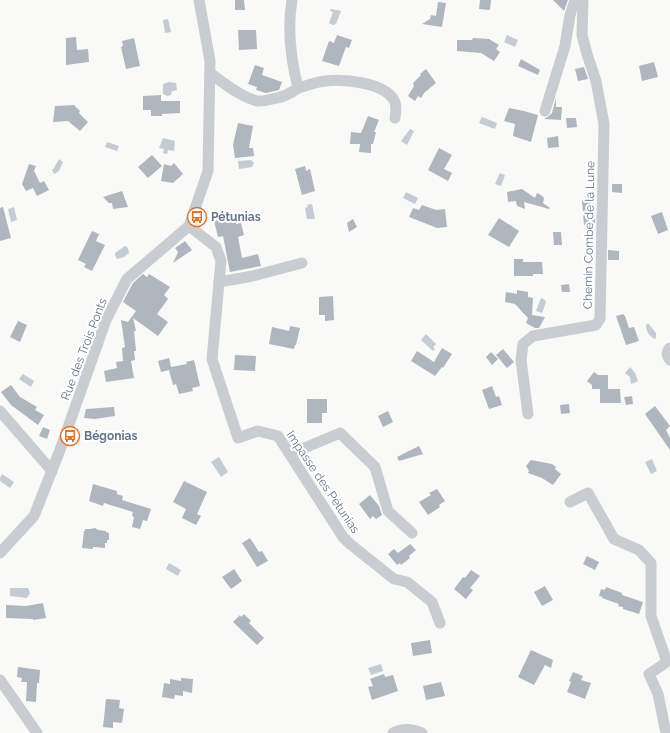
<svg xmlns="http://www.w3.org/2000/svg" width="670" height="733" viewBox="0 0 670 733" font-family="Raleway,sans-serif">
  <rect width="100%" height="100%" fill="#f9f9f7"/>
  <g fill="#c4cbd2">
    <path d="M331,9L341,11L336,24L333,25L329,23L333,12L330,11Z"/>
    <path d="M168,19L171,32L165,33L163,20Z"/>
    <path d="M507,35L518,40L515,47L504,42Z"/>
    <path d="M169,82L176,83L177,90L172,91L171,95L167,96L163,94V84Z"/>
    <path d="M482,117L497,123L495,129L479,123Z"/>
    <path d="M410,129L414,131L407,145L401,141Z"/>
    <path d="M163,138L175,141L174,151L168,150L167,154L163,153L164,149L159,148Z"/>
    <path d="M107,142L119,146L117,151L105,147Z"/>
    <path d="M59,159L63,162L59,171L54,174L52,170L54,168Z"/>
    <path d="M251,160L254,163L252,167L239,169L238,161Z"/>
    <path d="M500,173L505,175L501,186L495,184Z"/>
    <path d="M406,192L418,198L415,204L403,198Z"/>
    <path d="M312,204L315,219H307L305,208L308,207L307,205Z"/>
    <path d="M14,207L17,220L11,222L8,209Z"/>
    <path d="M125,246L128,248L129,253L124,257L117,259L115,255V253Z"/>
    <path d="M541,298L544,299L546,302L542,313L536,311Z"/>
    <path d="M648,323L656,333V338L654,339C649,335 646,332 646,325Z"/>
    <path d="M426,334L436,344L433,347L435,349L433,351L421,340Z"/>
    <path d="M630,367L635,373L638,381L631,384L630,377L625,373Z"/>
    <path d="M23,374L34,381L31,387L19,379Z"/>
    <path d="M219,457L228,472L221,477L211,462Z"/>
    <path d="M652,459L657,471L651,474L645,462Z"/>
    <path d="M2,474L14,482L10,488L0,481V478Z"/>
    <path d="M169,563L181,570L178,576L166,569Z"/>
    <path d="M10,588H28L30,593L27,598L10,596Z"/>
    <path d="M381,664L383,671L371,675L368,668Z"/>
  </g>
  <g fill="#b0b6be">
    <path d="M235,0H244L245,10H235Z"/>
    <path d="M480,0H491L490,10L479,9Z"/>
    <path d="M553,0H568L564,11Z"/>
    <path d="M438,2L446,3L442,27L422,24L430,19L431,15L436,16Z"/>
    <path d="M238,30H256L257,49L239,50Z"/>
    <path d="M337,35L352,40L349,48L346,47L339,66L322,61L329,41L334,43Z"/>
    <path d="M76,37L77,50L88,49L89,62L66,65V38Z"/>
    <path d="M134,38L140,66L126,69L121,47L123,46L122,41Z"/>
    <path d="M473,38L489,39L499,45L496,49L500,52L494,61L481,53L457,51V40H472Z"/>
    <path d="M521,59L540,70L538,75L518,66Z"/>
    <path d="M654,62L658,77L642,81L639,66Z"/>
    <path d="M255,65L264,68L262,75L282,82L279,90L266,93L256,90L257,87L248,84Z"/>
    <path d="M584,67L588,79L578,81L575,69Z"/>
    <path d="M426,69L436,83L425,92L421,98L418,96L415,101L408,96L414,86L413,83L421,75L420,74Z"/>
    <path d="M161,95V101H180V113L162,114V116H151V110H143V96Z"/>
    <path d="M556,98V107H562L561,120L544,119L549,116L552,113Z"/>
    <path d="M74,105L80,111L79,113L88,122L80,131L68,121L53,122L55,106Z"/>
    <path d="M509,108L524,111L538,115L531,142L513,136L515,124L504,121Z"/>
    <path d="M368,116L379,120L374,132H376L373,144H371V153L359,152L360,144H350L351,132L361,133Z"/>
    <path d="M566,118H576L577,127L567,128Z"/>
    <path d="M238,123L253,126L249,148H253L254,156L235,158L233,145Z"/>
    <path d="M558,136L559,147L548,148L547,138Z"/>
    <path d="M439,148L452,155L444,169L452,173L448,181L428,170Z"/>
    <path d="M152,155L162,166L148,178L138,167Z"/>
    <path d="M174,163L183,174L173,183L161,181L164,164L171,166Z"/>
    <path d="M29,164L36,166L34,171L40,183L44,181L49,190L37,196L33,188L26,191L22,184Z"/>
    <path d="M305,166L306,171L310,169L315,191L302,195L295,169Z"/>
    <path d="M612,184H622V193L612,192Z"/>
    <path d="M522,189L535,198L537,193L541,195L544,198L543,203L550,208L549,209L524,202L525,209L517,206L516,201L508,202L507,192Z"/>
    <path d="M122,191L128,207L113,209L112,203H109L103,197Z"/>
    <path d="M582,200H591V210H595V225H584Z"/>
    <path d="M422,205L436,210L445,209L447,227L437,228L409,217L413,208L419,210Z"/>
    <path d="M3,207L11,238L0,241V208Z"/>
    <path d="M662,212L668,230L658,234L651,216Z"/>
    <path d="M235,216L236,224L241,223L244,235L238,237L242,258L258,254L261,266L230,272L223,236L218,237L214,221Z"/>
    <path d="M499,218L519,231L509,247L488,235Z"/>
    <path d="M353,219L357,227L349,232L347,223Z"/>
    <path d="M92,231L99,234L96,241L105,245L92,271L84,267L86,264L78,260Z"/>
    <path d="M553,232H561L562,245H554Z"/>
    <path d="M185,241L192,250L173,263L178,252L175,248Z"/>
    <path d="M608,250L619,251V260H608Z"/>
    <path d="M514,259H523V262H542L543,274H533V276H514Z"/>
    <path d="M143,274L147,277L149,274L170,287L164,295L168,299L157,314L168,322L158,336L133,318L136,331H134L136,351H134L135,360L131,361L134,378L106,382L104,371L117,368L116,362L123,361L122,348L125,347L121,320L128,322L136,311L123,302L133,283Z"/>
    <path d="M569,284L570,292H562L561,285Z"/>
    <path d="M517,290L528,292V297L533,298L532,315L545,317L539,328H535L526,323L528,318L515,304L505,302L506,292L517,294Z"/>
    <path d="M333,296L334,320L325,321V315H319V297Z"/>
    <path d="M623,314L625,316L629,328L634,327L639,341L626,345L616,316Z"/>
    <path d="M18,321L27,325L20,342L10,337Z"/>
    <path d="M290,326L300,328L296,345H295L294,349L269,344L272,327L289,331Z"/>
    <path d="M442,348L452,354L443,368L442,367L435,376L411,361L417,351L434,362Z"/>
    <path d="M503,349L514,362L507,368L496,355Z"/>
    <path d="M491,352L498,359L492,365L486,357Z"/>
    <path d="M235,355L256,356L255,371L234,370Z"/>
    <path d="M169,358L171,367L187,364L186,362L194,360L200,386L192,388L193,391L179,394L176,384L173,385L169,370L161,372L158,361Z"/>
    <path d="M594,372L598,375H608V389H620L621,403H600V389H592V385L587,381Z"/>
    <path d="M11,385L20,397L37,407L35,410L44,415L38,425L11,405L1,392Z"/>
    <path d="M492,386L496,397L499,396L502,405L489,409L482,390Z"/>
    <path d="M632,396L633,404L626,405L624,397Z"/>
    <path d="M307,399H327V413H322V423H307Z"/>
    <path d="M569,404L570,413L561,414L560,405Z"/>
    <path d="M655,406L670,426L666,430L670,438V450L645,414Z"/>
    <path d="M114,407L115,416L95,419L84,418L86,409Z"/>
    <path d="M388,411L393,422L383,427L378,416Z"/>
    <path d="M43,427L50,430L47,439L39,436Z"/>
    <path d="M419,446L423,454L399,461L397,457Z"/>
    <path d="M531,460L552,464L556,467L555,469L561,474L553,485L542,478L528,473L529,471L526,466Z"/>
    <path d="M184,481L207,492L197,514L201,516L196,525L182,518L186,509L173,502Z"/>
    <path d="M93,484L117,491V494L123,496L122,500L151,509L147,521L143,520L140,529L132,527L134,517L132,516L133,512L104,503L103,506L89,501Z"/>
    <path d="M437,489L445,501L439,505L440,507L428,515L419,502L431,495L429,493Z"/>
    <path d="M370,495L379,506L382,515L376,519L373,516L370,519L359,504Z"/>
    <path d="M95,528L98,530L106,531V532L109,533V540H107V543H105V548L93,547V549L82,548L84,531H85V529H90Z"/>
    <path d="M250,538L259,552L262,551L268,561L257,567L242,543Z"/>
    <path d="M410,544L416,550L409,556L410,558L401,565L400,563L397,565L388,554L394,549L398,553Z"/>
    <path d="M587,556L599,562L595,570L583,564Z"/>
    <path d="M234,569L242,581L231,589L222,577Z"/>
    <path d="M471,570L480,576L470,588L473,590L466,599L454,589L463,577L465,578Z"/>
    <path d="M545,586L553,600L542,606L534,592Z"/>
    <path d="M606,587L622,593V595L643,602L639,614L623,609V607L618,606L619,604L602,598L603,597L599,596L601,589L605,590Z"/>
    <path d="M43,603L46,618L33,620V619L6,618V605L26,606Z"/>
    <path d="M244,614L251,621L249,623L264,638L257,645L233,622L240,615L241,617Z"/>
    <path d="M430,640L432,653L413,656L411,643Z"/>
    <path d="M531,650L553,660L551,668L545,665L534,685L518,677Z"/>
    <path d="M18,667L40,670L39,683H37L36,702L26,701L27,682H21L22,678L17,677Z"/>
    <path d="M573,672L583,676L581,680L591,683L585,699L567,692L571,682L569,681Z"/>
    <path d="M384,674L385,677L393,675L398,691L372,700L368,687L373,686L370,679Z"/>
    <path d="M181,678L193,679L192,693L183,691V696L175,695L174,699L162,697L164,683L170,684V679L181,681Z"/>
    <path d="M441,682L445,696L426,700L423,686Z"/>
    <path d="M106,699L120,700L119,708L124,709L122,723L113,722V728L103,727Z"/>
  </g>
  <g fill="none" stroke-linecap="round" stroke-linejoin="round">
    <g stroke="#c9ccd0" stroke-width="11">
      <path d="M292,0C287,29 291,60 298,88C306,86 316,82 325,81C344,79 383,82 394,100C397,105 396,112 395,118"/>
      <path d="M210,73C221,81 246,101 259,101C263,101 268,100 272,99C281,98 290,94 298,88"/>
      <path d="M545,111L565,46L570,15L575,0"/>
      <path d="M189,226L216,247L221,261L212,359L238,438L258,431L278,436L343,537L350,544L394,579L407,582L432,602L440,623"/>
      <path d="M219,282L253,276L302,263"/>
      <path d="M670,348C666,352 667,356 670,360"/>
      <path d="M0,411L52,471"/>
      <path d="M528,414L521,360L523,344L533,336L596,325L600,319L604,124L596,81L587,54L582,35L583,0"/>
      <path d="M290,454L340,433L375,467L388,511L412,533"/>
      <path d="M570,502L588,493L614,539L639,550L651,563V616L667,662L649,674L658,694L666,733"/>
      <path d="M0,553L34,516L60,450L106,320L127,279L189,226L208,171L210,61L199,0"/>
      <path d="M0,680L37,733"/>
      <path d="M393,733C403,728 413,729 422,733"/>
    </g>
  </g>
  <defs>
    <symbol id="bus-ring" viewBox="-11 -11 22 22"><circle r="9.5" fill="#fff" stroke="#eb7025" stroke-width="1.5"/><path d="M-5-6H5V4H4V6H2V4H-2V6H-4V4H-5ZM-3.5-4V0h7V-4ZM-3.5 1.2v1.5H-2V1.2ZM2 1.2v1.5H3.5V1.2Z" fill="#eb7025"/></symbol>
  </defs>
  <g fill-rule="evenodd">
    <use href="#bus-ring" x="186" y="206" width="22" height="22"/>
    <use href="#bus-ring" x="59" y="425" width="22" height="22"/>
  </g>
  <g text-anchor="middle" stroke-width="4" stroke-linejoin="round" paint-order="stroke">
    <g font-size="12" font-weight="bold" fill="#677589" stroke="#fff" text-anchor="start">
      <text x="211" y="221">Pétunias</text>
      <text x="84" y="440">Bégonias</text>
    </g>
    <g font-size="12" fill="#677589" stroke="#fff">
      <text transform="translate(589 235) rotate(-89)" y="4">Chemin Combe de la Lune</text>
      <text transform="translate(84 349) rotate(-69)" y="4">Rue des Trois Ponts</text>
      <text transform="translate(323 482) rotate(56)" y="4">Impasse des Pétunias</text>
    </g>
  </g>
</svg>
